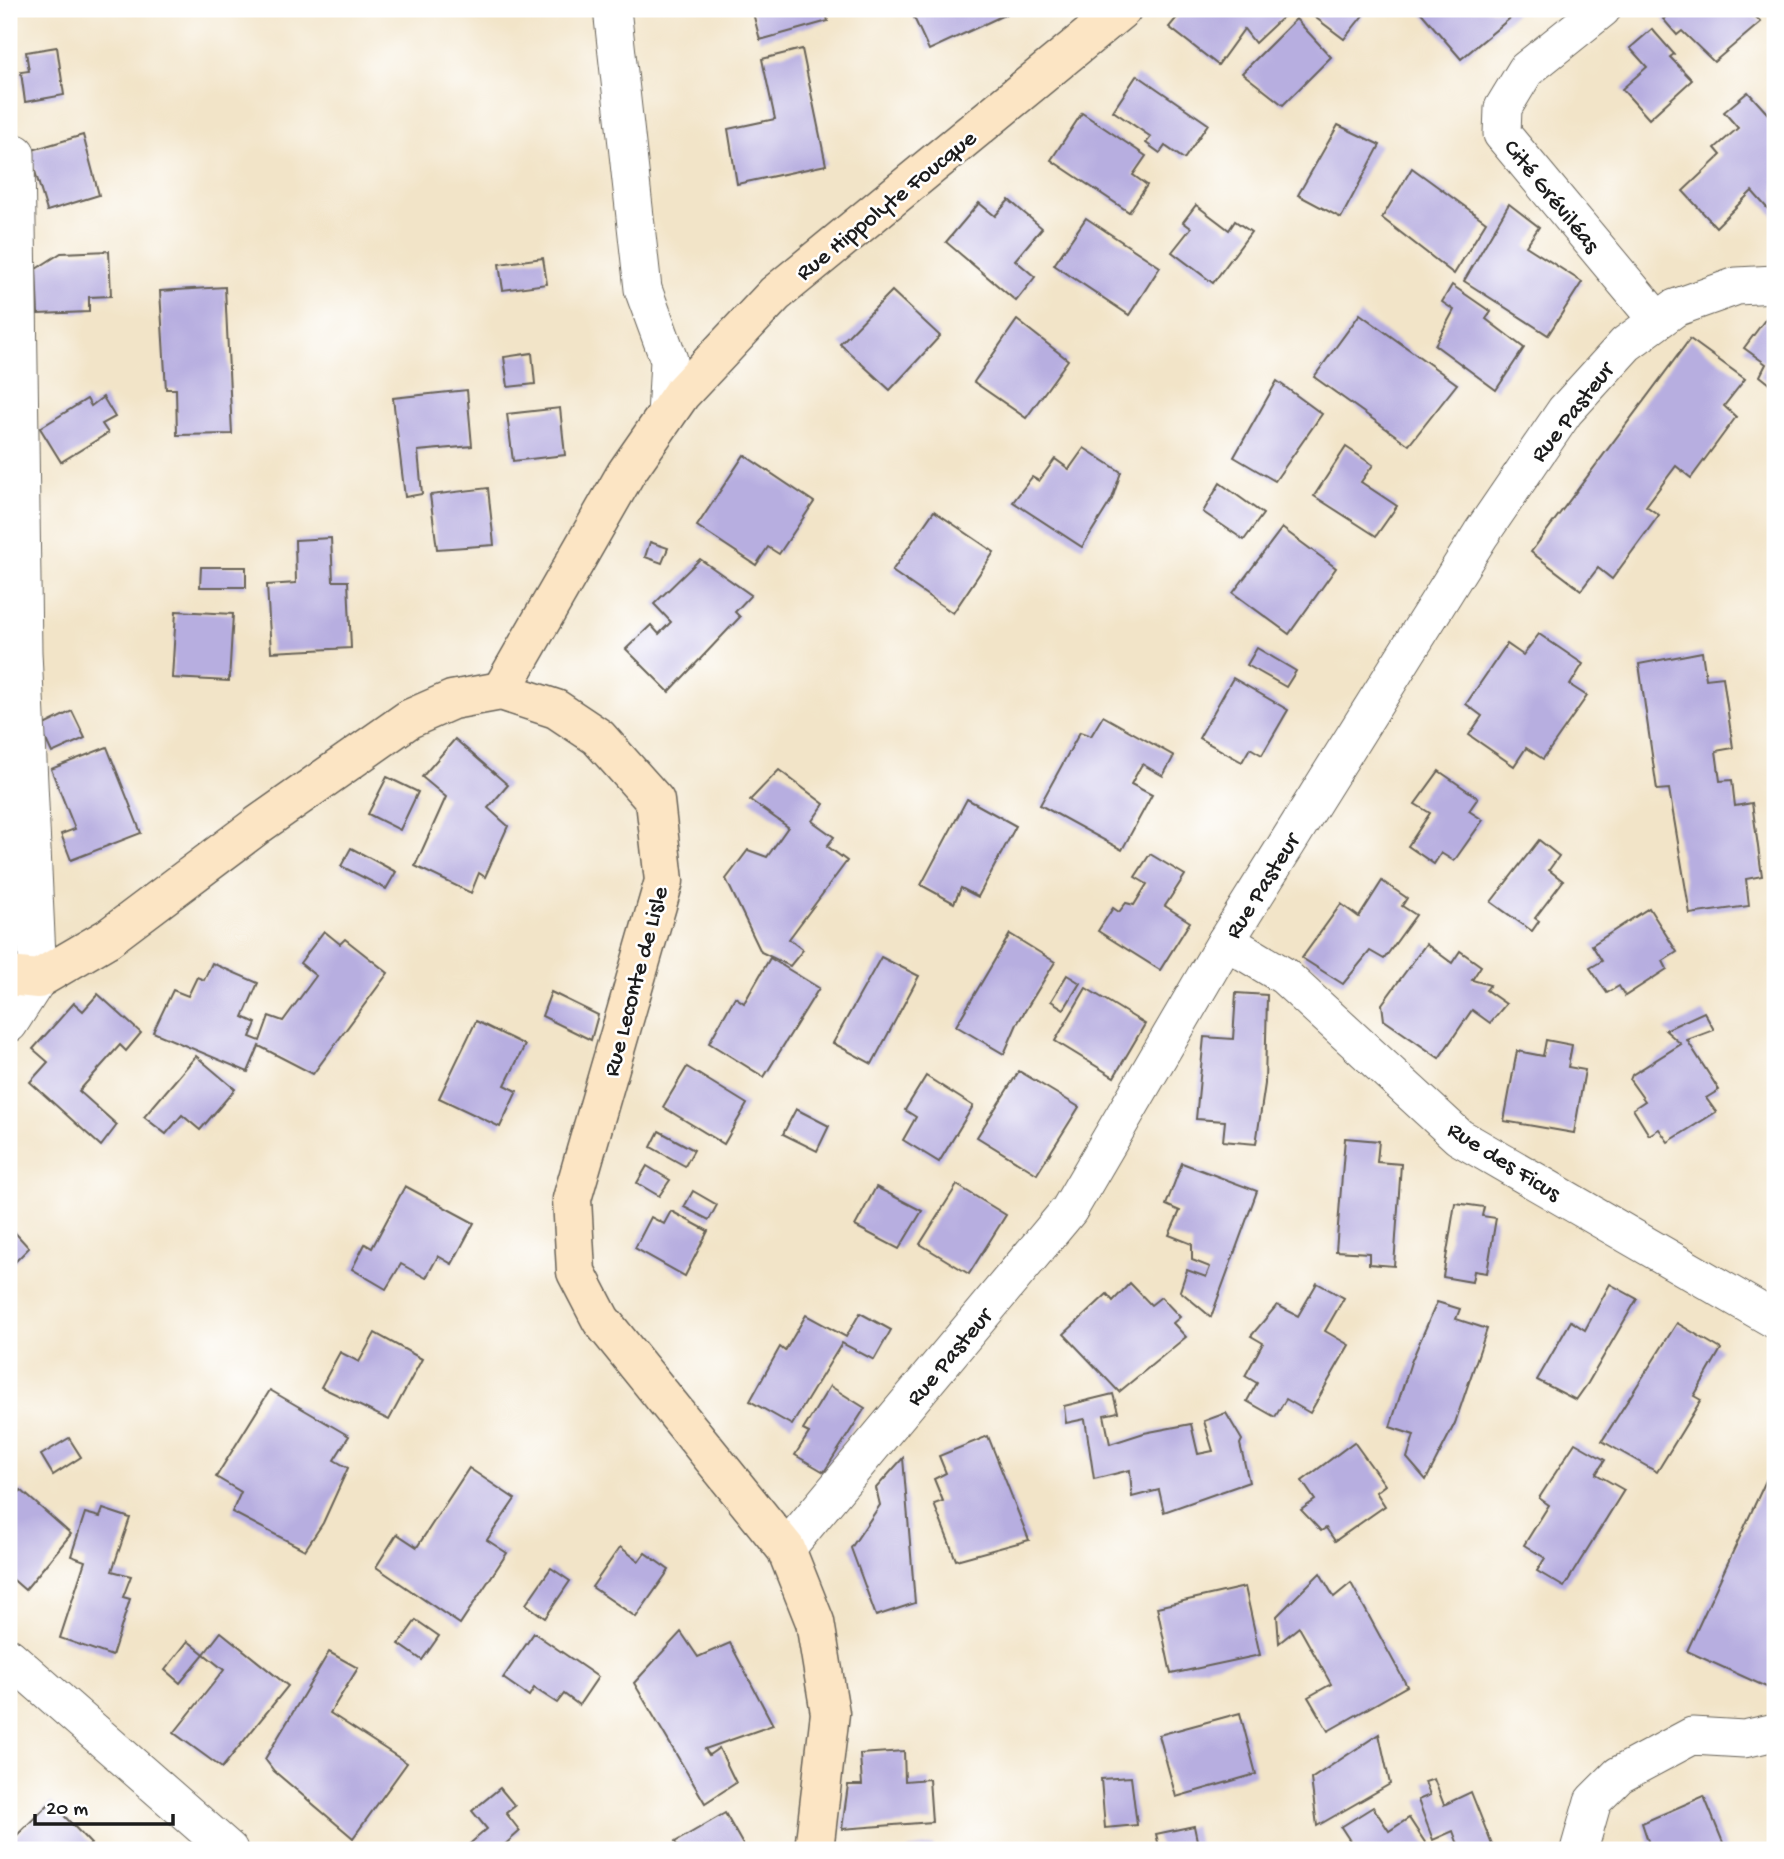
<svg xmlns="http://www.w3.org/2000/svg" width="1784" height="1859" viewBox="0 0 1784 1859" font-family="'Gochi Hand',sans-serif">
  <rect width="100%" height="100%" fill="#fff"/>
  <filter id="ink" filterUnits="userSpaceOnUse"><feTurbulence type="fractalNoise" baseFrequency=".0143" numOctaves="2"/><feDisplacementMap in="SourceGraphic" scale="14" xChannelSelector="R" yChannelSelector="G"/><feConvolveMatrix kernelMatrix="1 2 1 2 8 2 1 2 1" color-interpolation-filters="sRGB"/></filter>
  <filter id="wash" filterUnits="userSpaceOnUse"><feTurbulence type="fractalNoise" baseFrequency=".00686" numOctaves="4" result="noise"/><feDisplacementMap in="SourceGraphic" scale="28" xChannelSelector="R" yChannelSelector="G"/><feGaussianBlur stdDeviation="1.57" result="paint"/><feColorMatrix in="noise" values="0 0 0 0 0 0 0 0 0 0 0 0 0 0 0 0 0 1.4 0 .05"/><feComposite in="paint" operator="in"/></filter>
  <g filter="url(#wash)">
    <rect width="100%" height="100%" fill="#f2e4c8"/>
    <g id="blocks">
      <g fill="#b7aee0">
        <path d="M752,9H825L828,21L760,40Z"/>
        <path d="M910,9H1017L929,50Z"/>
        <path d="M1184,9H1287L1289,11L1255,43L1244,29L1218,65L1169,27Z"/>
        <path d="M1304,9H1368L1344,39Z"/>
        <path d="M1418,9L1454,10L1521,9L1461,59Z"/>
        <path d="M1677,9H1748L1761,22L1714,62L1682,31L1677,35L1663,19Z"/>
        <path d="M1296,19L1331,57L1283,105L1242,73Z"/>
        <path d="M1652,29L1674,54L1670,57L1692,80L1649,119L1622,89L1647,67L1630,48Z"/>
        <path d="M57,47L64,95L25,102L21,72L29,71L26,52Z"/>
        <path d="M802,49L826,165L737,184L728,129L775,119L762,59Z"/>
        <path d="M1137,75L1208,124L1184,159L1165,146L1160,153L1146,143L1151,137L1113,111Z"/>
        <path d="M1748,92L1775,122V217L1752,191L1716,227L1683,191L1721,155L1715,148L1738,128L1724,112Z"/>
        <path d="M1082,113L1146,156L1133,175L1147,185L1129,212L1051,160Z"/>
        <path d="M1338,125L1380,145L1341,218L1298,195Z"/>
        <path d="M83,135L99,195L47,211L29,151Z"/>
        <path d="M1412,168L1486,222L1454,274L1382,218Z"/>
        <path d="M1009,200L1042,228L1015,260L1035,277L1016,301L946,242L979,203L995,216Z"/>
        <path d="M1509,204L1539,227L1526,246L1582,282L1548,335L1464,281Z"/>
        <path d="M1196,205L1229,230L1235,221L1251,232L1213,283L1172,252L1191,228L1183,222Z"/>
        <path d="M1086,218L1160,267L1129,315L1054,265Z"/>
        <path d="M109,251L111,296L89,297V312L38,314L36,269L61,253Z"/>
        <path d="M543,258L547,284L503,290L499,264Z"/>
        <path d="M1452,285L1491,312L1486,319L1524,348L1496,390L1435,345L1454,310L1442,302Z"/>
        <path d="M225,287L232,434L177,435L176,389H166L160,291Z"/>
        <path d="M892,291L940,336L890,390L840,344Z"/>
        <path d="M1773,309L1775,311V388L1760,376L1766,364L1744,348Z"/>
        <path d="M1360,314L1457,384L1409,445L1314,377Z"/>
        <path d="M1017,320L1068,360L1026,418L974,382Z"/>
        <path d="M1690,339L1745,379L1724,406L1736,417L1691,478L1676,466L1646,506L1659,515L1612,579L1598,568L1581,590L1531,552Z"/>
        <path d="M532,353L535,384L508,387L504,357Z"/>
        <path d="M1277,381L1322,414L1275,481L1234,457Z"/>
        <path d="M467,390L472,446L418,451L422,494L405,497L393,398Z"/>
        <path d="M103,397L115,417L102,424L108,433L61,462L40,428L87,399L91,406Z"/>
        <path d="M560,408L565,455L513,461L507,414Z"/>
        <path d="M1346,447L1373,465L1361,482L1397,506L1376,536L1314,496Z"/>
        <path d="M1084,448L1121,472L1112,499L1082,547L1013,502L1032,477L1039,481L1055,459L1069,469Z"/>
        <path d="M744,455L814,502L779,554L768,547L756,565L697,526Z"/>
        <path d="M1220,483L1263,514L1244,540L1203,512Z"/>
        <path d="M488,488L494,545L437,549L430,495Z"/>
        <path d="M934,511L994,552L953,613L892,571Z"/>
        <path d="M1282,528L1336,568L1289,634L1233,593Z"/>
        <path d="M331,538L333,581H348L351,648L271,652L267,585L296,583L295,540Z"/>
        <path d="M650,542L668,548L662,563L645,557Z"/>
        <path d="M700,559L751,595L735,612L740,617L669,692L626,649L651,625L659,634L671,622L654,604Z"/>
        <path d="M201,567H246V587H200Z"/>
        <path d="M176,611L233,614L229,681L172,678Z"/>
        <path d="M1539,634L1583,664L1570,685L1587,696L1543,759L1526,748L1514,766L1469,735L1482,716L1466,704L1507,644L1523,655Z"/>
        <path d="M1257,648L1296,671L1286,687L1247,665Z"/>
        <path d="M1702,652L1706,679L1723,677L1733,748L1716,751L1720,781L1732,780L1735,806L1752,803L1762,876L1746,879L1749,906L1690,914L1669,789L1657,790L1639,664Z"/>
        <path d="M1233,678L1288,710L1262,755L1250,748L1242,762L1199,738Z"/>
        <path d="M72,711L85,738L52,753L40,727Z"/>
        <path d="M1103,716L1174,756L1163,776L1142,764L1131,784L1152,795L1122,850L1040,805L1080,732L1091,736Z"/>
        <path d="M455,739L508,785L488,808L508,826L485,877L479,873L471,893L415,866L446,797L422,777Z"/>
        <path d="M107,747L141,833L71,860L61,834L75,829L51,769Z"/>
        <path d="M779,770L824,804L812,821L834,837L827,846L847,861L789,939L803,950L790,966L761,952L726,879L748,850L767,857L788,827L750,800Z"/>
        <path d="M1439,771L1478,798L1469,811L1483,820L1454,861L1441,853L1434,864L1408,846L1430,813L1415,804Z"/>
        <path d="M387,777L418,792L400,830L368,814Z"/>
        <path d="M967,799L1016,826L978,897L961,888L954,903L921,885Z"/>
        <path d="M1539,840L1559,856L1549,870L1563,881L1535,918L1539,921L1532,931L1491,902Z"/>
        <path d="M351,848L396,872L386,889L341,866Z"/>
        <path d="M1150,854L1185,875L1165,906L1190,922L1160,970L1098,931L1113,908L1119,912L1126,903L1134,905L1147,884L1135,877Z"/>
        <path d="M1382,881L1407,898L1402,906L1416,915L1384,959L1370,951L1343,984L1302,958L1341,904L1359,917Z"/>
        <path d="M1649,908L1677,952L1663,961L1667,969L1625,996L1619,986L1607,993L1590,968L1602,961L1592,945Z"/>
        <path d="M324,931L340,944L345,939L388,973L313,1074L259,1046L248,1072L153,1032L173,990L188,996L197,977L204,980L212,963L258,983L243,1017L256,1023L250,1037L260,1041L269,1016L283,1021L316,976L300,963Z"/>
        <path d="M1010,934L1055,962L1017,1024L1004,1054L956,1026Z"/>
        <path d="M1426,944L1452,963L1460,951L1481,966L1472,980L1490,985L1486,990L1506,1004L1490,1023L1472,1010L1439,1058L1384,1020L1382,1004Z"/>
        <path d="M881,957L919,976L872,1064L833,1043Z"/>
        <path d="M770,958L819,988L764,1077L709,1043L735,997L744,1003Z"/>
        <path d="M1067,975L1080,983L1064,1009L1051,1001Z"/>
        <path d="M1086,988L1145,1024L1114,1077L1055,1041Z"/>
        <path d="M551,992L598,1015L591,1040L542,1016Z"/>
        <path d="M1236,993L1267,995L1265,1084L1256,1144L1223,1141L1225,1121L1196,1119L1204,1037L1233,1039Z"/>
        <path d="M98,994L141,1033L126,1051L120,1045L79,1091L117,1125L101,1146L30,1082L48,1062L33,1049L74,1003L83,1011Z"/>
        <path d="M1704,1012L1714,1030L1687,1040L1719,1090L1706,1098L1716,1112L1668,1142L1659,1129L1649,1135L1633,1109L1645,1101L1630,1080L1632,1075L1681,1044L1665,1030Z"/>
        <path d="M476,1021L525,1045L505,1085L517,1091L500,1127L439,1098Z"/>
        <path d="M1546,1040L1572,1045L1568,1067L1585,1070L1574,1133L1504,1121L1517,1051L1543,1056Z"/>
        <path d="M196,1056L235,1089L200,1130L182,1115L166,1134L144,1117Z"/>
        <path d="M687,1067L747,1104L724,1144L663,1107Z"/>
        <path d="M1019,1071L1079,1107L1037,1174L977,1137Z"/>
        <path d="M926,1076L973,1106L939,1162L903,1140L916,1117L905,1110Z"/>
        <path d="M796,1109L829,1126L817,1151L783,1134Z"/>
        <path d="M659,1131L694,1150L685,1166L651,1147Z"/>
        <path d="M1345,1138L1379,1141L1377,1162L1401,1164L1394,1266L1369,1264V1253L1336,1251Z"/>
        <path d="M1182,1163L1257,1191L1211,1317L1180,1291L1187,1270L1206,1277L1210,1267L1192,1260V1244L1169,1235L1180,1211L1166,1205Z"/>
        <path d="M647,1166L670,1180L659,1196L637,1183Z"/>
        <path d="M957,1185L1006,1215L969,1274L920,1244Z"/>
        <path d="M405,1186L474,1223L452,1264L438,1256L426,1278L401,1264L386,1289L352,1269L365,1244L372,1248Z"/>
        <path d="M876,1187L922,1211L899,1249L855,1226Z"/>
        <path d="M693,1191L717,1205L709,1220L684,1207Z"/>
        <path d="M1455,1203L1484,1207L1482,1216L1496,1218L1487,1273L1474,1271L1472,1282L1443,1277Z"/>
        <path d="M671,1211L708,1231L685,1276L635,1248L651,1217L664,1224Z"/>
        <path d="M9,1226L29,1248L9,1268Z"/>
        <path d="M1130,1283L1151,1305L1161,1297L1180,1317L1173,1323L1186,1337L1119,1392L1064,1334L1107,1294L1113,1301Z"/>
        <path d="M1317,1283L1344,1298L1325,1331L1349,1345L1310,1413L1286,1399L1275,1417L1247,1401L1257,1383L1245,1376L1263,1343L1251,1336L1277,1305L1298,1316Z"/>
        <path d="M1610,1284L1637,1299L1588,1383L1576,1400L1537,1380L1571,1321L1585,1330Z"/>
        <path d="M1437,1302L1460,1309L1456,1319L1487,1329L1455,1423L1426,1480L1407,1458L1414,1435L1390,1427L1411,1362Z"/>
        <path d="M860,1313L891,1330L874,1360L842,1343L792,1425L750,1401L780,1347L785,1351L806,1315L846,1337Z"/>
        <path d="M1677,1323L1721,1349L1694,1396L1701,1400L1657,1472L1602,1441Z"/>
        <path d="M375,1333L422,1359L389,1420L321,1387L340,1352L359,1362Z"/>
        <path d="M830,1386L865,1408L824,1472L795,1455L809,1433L803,1430Z"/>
        <path d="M270,1390L349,1436L334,1460L348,1468L323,1523L305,1550L232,1512L241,1492L216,1477Z"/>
        <path d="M1113,1394L1118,1412L1104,1415L1110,1444L1144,1433L1191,1424L1198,1454L1213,1451L1204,1421L1226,1413L1242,1440L1240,1444L1249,1482L1164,1512L1159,1490L1132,1497L1130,1470L1094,1479L1085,1419L1066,1423L1064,1406Z"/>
        <path d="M988,1436L1029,1540L956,1560L934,1504L943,1501L934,1479L946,1473L939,1456Z"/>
        <path d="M69,1438L81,1457L53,1475L41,1455Z"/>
        <path d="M1354,1442L1385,1485L1376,1492L1385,1506L1335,1541L1326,1528L1321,1531L1301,1510L1315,1500L1302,1481Z"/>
        <path d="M1575,1443L1605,1460L1596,1474L1624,1490L1564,1587L1537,1571L1545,1558L1524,1545L1549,1505L1539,1498Z"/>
        <path d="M903,1458L915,1603L876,1616L851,1548L880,1505L876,1488Z"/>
        <path d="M1775,1461V1691L1687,1651Z"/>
        <path d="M469,1468L515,1499L487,1540L507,1553L460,1624L376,1567L397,1534L417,1547Z"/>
        <path d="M21,1490L71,1534L25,1590L9,1576V1505Z"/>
        <path d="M103,1509L130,1518L112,1571L131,1576L123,1597L130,1599L112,1656L60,1638L85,1561L71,1556L85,1513L100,1517Z"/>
        <path d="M620,1547L639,1561L645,1553L669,1570L636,1617L592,1587Z"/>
        <path d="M551,1568L570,1581L545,1618L526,1604Z"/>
        <path d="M1320,1573L1334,1597L1351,1583L1407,1686L1328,1731L1308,1697L1331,1684L1299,1627L1279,1643L1277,1616Z"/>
        <path d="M1245,1587L1260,1655L1171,1674L1157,1607Z"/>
        <path d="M416,1620L439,1636L422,1660L399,1644Z"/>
        <path d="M221,1632L288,1686L222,1768L174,1733L224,1670L204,1654Z"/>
        <path d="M681,1632L698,1657L730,1643L773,1725L705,1749L709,1755L719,1748L736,1783L705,1803L634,1683Z"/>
        <path d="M534,1633L598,1677L579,1705L564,1694L557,1703L534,1688L529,1696L503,1678Z"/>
        <path d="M188,1641L204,1654L180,1683L165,1670Z"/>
        <path d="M329,1652L358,1668L330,1713L407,1763L353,1838L274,1771L265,1759Z"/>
        <path d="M1240,1713L1256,1774L1176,1797L1159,1735Z"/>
        <path d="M1379,1734L1390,1784L1317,1826L1311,1779Z"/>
        <path d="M904,1751L905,1781L929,1779L932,1822L842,1829L848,1785H862L860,1754Z"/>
        <path d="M1131,1777L1137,1825L1105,1828L1101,1779Z"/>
        <path d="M1434,1779L1444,1805L1471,1792L1494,1850H1460L1453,1831L1433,1840L1418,1800L1430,1795L1425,1782Z"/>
        <path d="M500,1788L515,1806L506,1813L520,1831L502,1847L505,1850H456L462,1845L465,1848L487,1829L472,1811Z"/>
        <path d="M1704,1796L1726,1850H1651L1642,1823Z"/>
        <path d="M51,1802L91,1844L85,1850H9V1838L11,1841Z"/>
        <path d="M1373,1807L1389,1831L1409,1818L1430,1850H1356L1341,1827Z"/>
        <path d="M725,1813L746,1850H680L675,1842Z"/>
        <path d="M1194,1826L1199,1850H1160L1156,1834Z"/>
        <path d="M933,1845L934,1850H908V1849Z"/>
      </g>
    </g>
  </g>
  <g filter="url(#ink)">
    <use href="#blocks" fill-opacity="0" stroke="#676258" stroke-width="2"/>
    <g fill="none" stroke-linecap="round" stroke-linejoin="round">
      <defs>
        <g id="street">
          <path d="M612,9L643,289L669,360L666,416"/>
          <path d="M1602,9L1526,70L1503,108L1502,134L1657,320"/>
          <path d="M1226,941L1284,976L1459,1137L1775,1320"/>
          <path d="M9,1024L38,979L23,652L16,153"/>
          <path d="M786,1549L1069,1210L1226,941L1481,534L1565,411L1626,344L1675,308L1737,286L1775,284"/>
          <path d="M9,1657L229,1850"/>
          <path d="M1579,1850L1593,1801L1619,1775L1692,1736L1744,1739L1775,1732"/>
        </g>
        <g id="secondary">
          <path d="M501,691L626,473L681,394L775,294L1122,9"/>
          <path d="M9,976L38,979L108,938L258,825L409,719L452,700L501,691L556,709L598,737L655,801L664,881L572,1199L576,1272L601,1320L786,1549L815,1622L830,1713L814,1850"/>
        </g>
      </defs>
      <use href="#street" stroke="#676258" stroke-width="39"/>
      <use href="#secondary" stroke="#676258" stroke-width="41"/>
      <use href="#street" stroke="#fff" stroke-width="37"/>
      <use href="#secondary" stroke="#fce5c4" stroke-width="38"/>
    </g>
  </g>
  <g text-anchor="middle" stroke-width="5" stroke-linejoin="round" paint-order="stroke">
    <g font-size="24" fill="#1c1c1c" stroke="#fff">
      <text transform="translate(1553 195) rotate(51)" y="8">Cité Gréviléas</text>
      <text transform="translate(885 204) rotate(-39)" y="8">Rue Hippolyte Foucque</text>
      <text transform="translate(1571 411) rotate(-52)" y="8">Rue Pasteur</text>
      <text transform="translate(1261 885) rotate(-58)" y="8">Rue Pasteur</text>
      <text transform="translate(634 981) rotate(-75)" y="8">Rue Leconte de Lisle</text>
      <text transform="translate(1505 1160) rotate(32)" y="8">Rue des Ficus</text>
      <text transform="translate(948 1356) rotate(-50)" y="8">Rue Pasteur</text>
    </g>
  </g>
  <rect width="1784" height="1859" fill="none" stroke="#fff" stroke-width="35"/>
  <path d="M35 1814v10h138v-10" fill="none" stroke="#1c1c1c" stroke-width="3.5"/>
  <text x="46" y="1814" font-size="21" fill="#1c1c1c" stroke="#ffffff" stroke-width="5" paint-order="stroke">20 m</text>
</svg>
